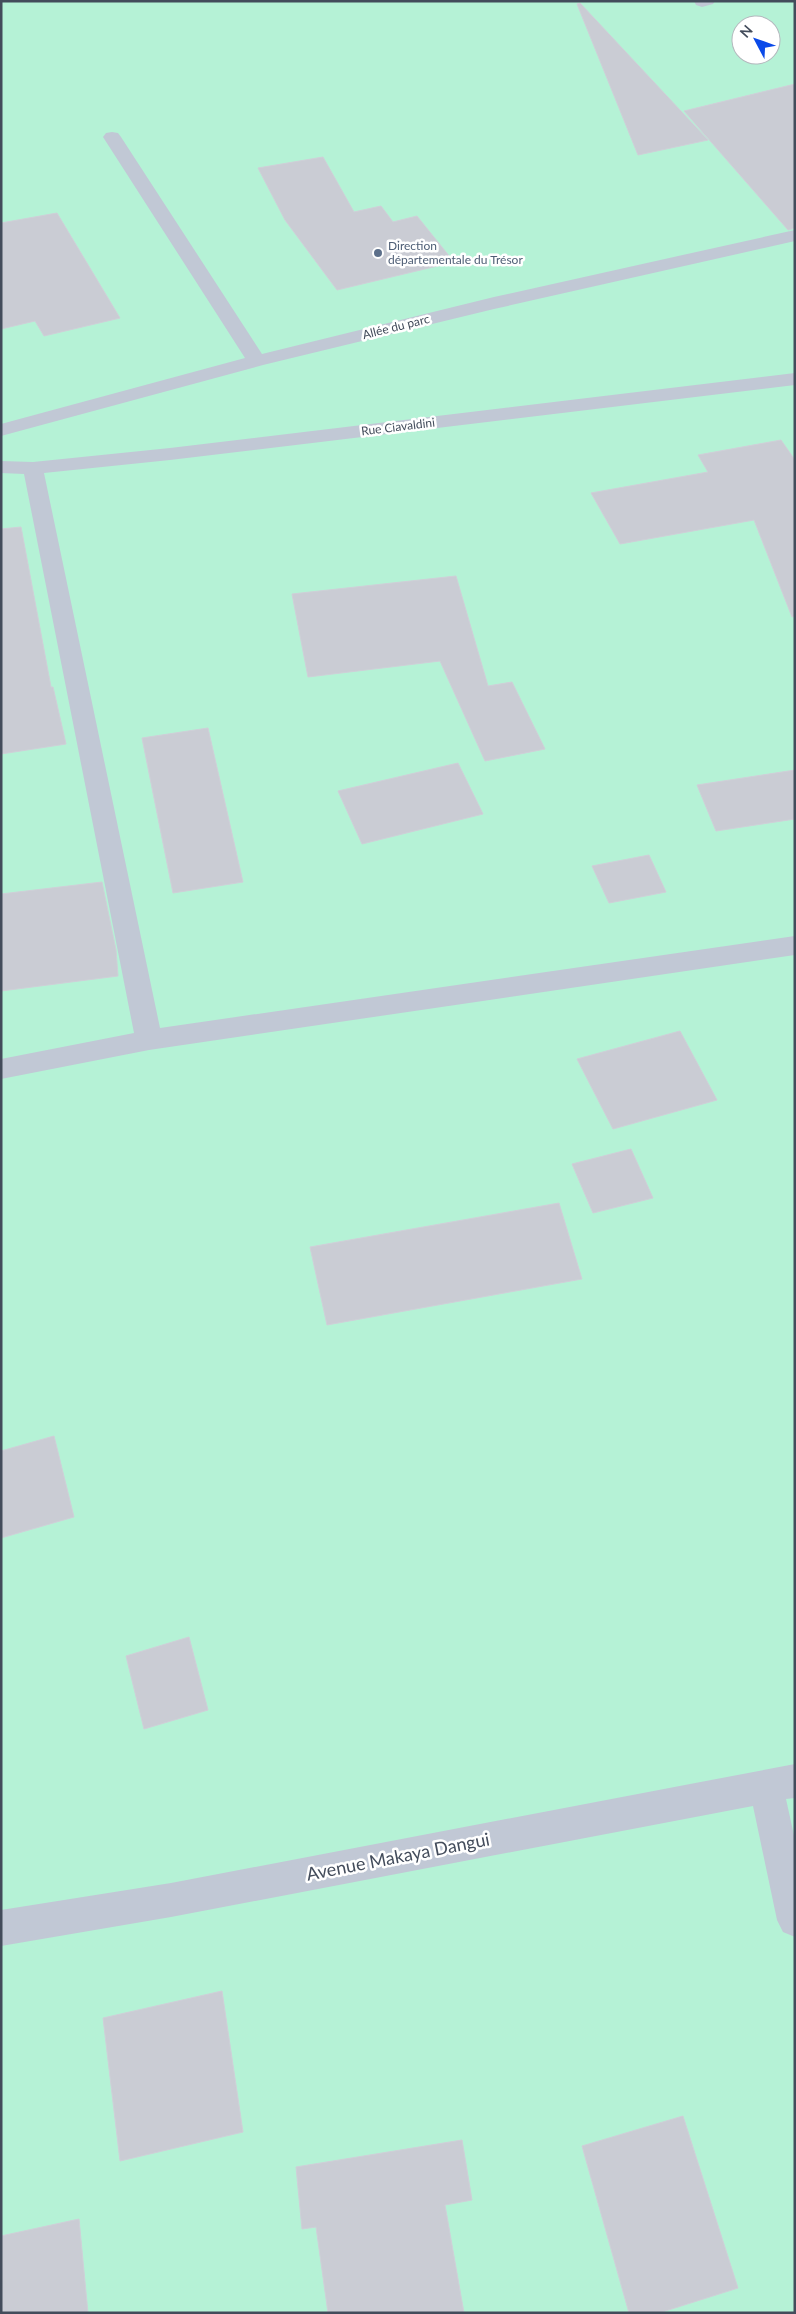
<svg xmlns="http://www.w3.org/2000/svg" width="796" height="2314" viewBox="0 0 796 2314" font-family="Lato,sans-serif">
  <rect width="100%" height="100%" fill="#efeceb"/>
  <path fill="#b5f2d6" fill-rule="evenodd" d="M1,1H795V2313H1ZM741,25H771V55H741Z"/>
  <g fill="#caccd4" stroke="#cfd0d8">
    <path d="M580,3L708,140L638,155L577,4Z"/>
    <path d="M795,84V228L788,230L684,111Z"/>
    <path d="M323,157L354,212L381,206L393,222L417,216L454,262L337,290L285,220L258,168Z"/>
    <path d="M57,213L120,318L44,336L35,321L1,329V223Z"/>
    <path d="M781,440L795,460V616L792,617L754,520L620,544L591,493L708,472L698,455Z"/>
    <path d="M21,527L51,687H53L66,744L1,754V529Z"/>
    <path d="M456,576L488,686L512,682L545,749L485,761L440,661L308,677L292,594Z"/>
    <path d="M208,728L243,882L173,893L142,738Z"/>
    <path d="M458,763L483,814L362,844L338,791Z"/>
    <path d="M795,770V819L716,831L697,785Z"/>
    <path d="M649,855L666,892L609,903L592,866Z"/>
    <path d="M102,882L116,950L118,976L1,991V894Z"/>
    <path d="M680,1031L717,1100L613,1129L577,1059Z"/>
    <path d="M631,1149L653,1198L593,1213L572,1164Z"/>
    <path d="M559,1203L582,1279L327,1325L310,1247Z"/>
    <path d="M54,1436L74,1517L1,1538V1451Z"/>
    <path d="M189,1637L208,1710L144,1729L126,1656Z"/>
    <path d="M222,1991L243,2132L120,2161L103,2018Z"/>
    <path d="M683,2116L738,2288L659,2313H629L582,2146Z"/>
    <path d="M462,2140L472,2200L445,2205L464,2313H328L316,2227L302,2229L296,2167Z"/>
    <path d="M79,2219L88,2313H1V2236Z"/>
  </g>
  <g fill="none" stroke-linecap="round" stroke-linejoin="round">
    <g fill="#c1c8d5" fill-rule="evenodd">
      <path d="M694,1H715L713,4L702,7L696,5Z"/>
      <path d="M112,132L118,133L121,137L262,354L494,297L795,230V241L494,309L263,365L1,436V424L245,358L103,137L106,133Z"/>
      <path d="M795,373V385L170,460L44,473L160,1028L795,936V955L149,1050L1,1079V1059L134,1033L24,474L1,473V461L33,462L170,448Z"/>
      <path d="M795,1764V1798L786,1799L795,1840V1937L783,1932L777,1920L753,1806L171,1917L1,1946V1910L171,1883Z"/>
    </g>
  </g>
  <circle fill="#5c6f8a" stroke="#fff" stroke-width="2" cx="378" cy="253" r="5"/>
  <g text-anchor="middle" stroke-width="5" stroke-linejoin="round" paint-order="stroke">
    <g font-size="12" fill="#4e5e75" stroke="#fff" text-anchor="start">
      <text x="388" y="250">Direction<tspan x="388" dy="14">départementale du Trésor</tspan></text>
    </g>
    <g font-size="12" fill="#434c5b" stroke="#fff">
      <text transform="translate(396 327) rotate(-14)" y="4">Allée du parc</text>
      <text transform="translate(398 427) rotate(-7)" y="4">Rue Ciavaldini</text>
    </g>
    <g font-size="18" fill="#434c5b" stroke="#fff">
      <text transform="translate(398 1857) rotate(-11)" y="6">Avenue Makaya Dangui</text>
    </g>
  </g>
  <rect width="796" height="2314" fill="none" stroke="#434c5b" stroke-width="5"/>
  <g transform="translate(756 40) rotate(311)"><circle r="24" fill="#ffffff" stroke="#b4b7bd"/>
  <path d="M0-4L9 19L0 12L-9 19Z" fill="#0b4ae9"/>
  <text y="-8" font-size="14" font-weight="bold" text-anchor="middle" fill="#434c5b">N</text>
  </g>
</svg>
